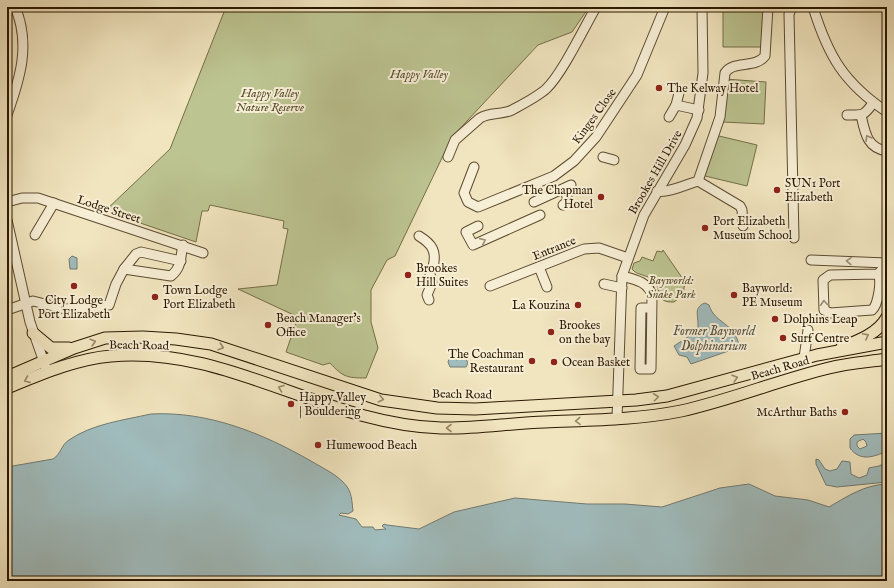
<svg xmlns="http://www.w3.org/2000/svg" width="894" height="588" viewBox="0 0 894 588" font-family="'IM FELL English',serif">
  <rect width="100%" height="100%" fill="#f1e5bf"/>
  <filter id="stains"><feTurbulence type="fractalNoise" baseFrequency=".005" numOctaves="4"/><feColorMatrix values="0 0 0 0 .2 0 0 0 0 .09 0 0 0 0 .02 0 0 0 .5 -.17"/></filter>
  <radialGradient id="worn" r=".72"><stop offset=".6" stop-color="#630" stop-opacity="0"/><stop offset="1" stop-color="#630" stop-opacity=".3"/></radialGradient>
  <g fill="#bcc491" stroke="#746e48">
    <path d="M226,7H589L572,32L538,45L452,137L395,256L387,260L371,290V322L378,348L366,378C347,378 343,377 330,363L323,365L286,352L298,317L238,289L277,285L288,229L283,228L284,221L210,205L208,211H202L196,242L105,211L170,149Z"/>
    <path d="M723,7H765L764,47H723Z"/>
    <path d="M725,79L766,82L764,124L723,122Z"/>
    <path d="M715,135L757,145L747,186L705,176Z"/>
    <path d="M663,250L685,282L683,295L674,302C654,303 662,289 654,281C647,274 637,276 632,269L634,263L640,261L642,257L653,261L657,251L662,252Z"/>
  </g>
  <g fill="#a0bcbd" stroke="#717a71" fill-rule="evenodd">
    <path d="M72,256L77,258V269H70L69,259Z"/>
    <path d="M705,303L709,305C715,324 734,322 739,345L737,348L691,364L687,357L679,355L674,346L697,331C701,319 691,308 705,303Z"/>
    <path d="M450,357H453L456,360L463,357L466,359L468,363L466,367H450L448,362Z"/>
    <path d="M151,414C208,411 262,433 311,461C324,469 339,475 348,488C352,495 352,503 353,511L348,514L341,513L339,515L356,519L362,527H373L375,530L386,529L382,526L384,524L387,525L419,529L454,512L515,498L587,504H625L662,507L720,488L749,484L775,496L808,500L829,507C848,496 864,485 887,484V581H7V467L53,459C61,454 61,445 69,440C92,424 124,420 151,414Z"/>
    <path d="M887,433V451C874,457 860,462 850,448V439L854,435ZM863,439L866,442L867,446L860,449L857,446V442Z"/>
    <path d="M816,459L819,460L825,469L830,471L837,469L842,461L850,462L851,474L859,478L867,475L869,468L879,466L887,462V482L837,487L826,485L816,464Z"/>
  </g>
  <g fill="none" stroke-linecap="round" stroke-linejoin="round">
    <defs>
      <g id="minor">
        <path d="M792,7L789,14L794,238"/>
        <path d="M813,7C828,56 844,83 887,112"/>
        <path d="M676,105L679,93"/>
        <path d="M7,115C20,79 31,44 15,7"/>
        <path d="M847,115C863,115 864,116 873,103"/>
        <path d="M861,115C865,133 867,148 887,151"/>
        <path d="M669,117L676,105L699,110"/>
        <path d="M448,157L455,140L480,118C490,112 502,115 512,110C523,104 537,97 546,89C562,74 584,28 596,7"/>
        <path d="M603,157L614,160"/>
        <path d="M474,167L464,193L468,202L478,207L554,176L574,161L596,137L637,75L665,7"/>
        <path d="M698,181L740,206L742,210L743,226"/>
        <path d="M657,191C665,194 688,184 698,181L720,117L725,73C733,60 755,69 765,56L768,7"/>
        <path d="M7,202L22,198H38L203,253"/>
        <path d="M534,202L571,185"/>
        <path d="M563,205L568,201L565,189"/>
        <path d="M7,220L30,322L46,368"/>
        <path d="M478,226L466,232L473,245L540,215"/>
        <path d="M35,235L54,203"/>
        <path d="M419,236C432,244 437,251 433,267"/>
        <path d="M811,260L887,263"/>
        <path d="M539,267L547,287"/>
        <path d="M124,269L136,254L141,252L181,261"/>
        <path d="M878,274C882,281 878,305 872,310L830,313L824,310L823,280L830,275L878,274L887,264"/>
        <path d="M622,276C634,279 650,282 652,297L651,369H640L641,308H652"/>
        <path d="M604,284L622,288"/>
        <path d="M490,286L584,249L599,248L628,258"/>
        <path d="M429,300L427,295L432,283L430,274"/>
        <path d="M7,310L33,301L65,309L109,305L116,284L124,269L171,276C182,267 180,258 183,245"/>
        <path d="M804,358L808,330"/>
        <path d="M617,419L622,276L644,215L685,145L697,118L703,73L702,7"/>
      </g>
      <g id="major">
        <path d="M33,333L51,348H69"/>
        <path d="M842,347C858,341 879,333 887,317"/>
        <path d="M7,377L74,348L105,338L143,337L176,339L211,344L381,400L437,408L475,409L636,400L667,396L817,355L887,342"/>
        <path d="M7,388C39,375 75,359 111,356C227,345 326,425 441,428C475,429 510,423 545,422C590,420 636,420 681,411C731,400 779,380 829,368C848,363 868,362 887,359"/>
      </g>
    </defs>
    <use href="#minor" stroke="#5c4b30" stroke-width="11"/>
    <use href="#major" stroke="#2b1800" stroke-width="13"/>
    <use href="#minor" stroke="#f6eed5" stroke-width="9"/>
    <use href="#major" stroke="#f1e5bf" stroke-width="11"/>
  </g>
  <defs><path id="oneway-chevron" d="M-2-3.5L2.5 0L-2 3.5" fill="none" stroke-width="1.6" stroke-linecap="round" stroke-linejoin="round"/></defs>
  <g stroke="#9b8e75">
    <use href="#oneway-chevron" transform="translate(868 138) rotate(-120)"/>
    <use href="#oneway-chevron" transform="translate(483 241) rotate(-24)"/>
    <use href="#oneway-chevron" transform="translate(849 261) rotate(-177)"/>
    <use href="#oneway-chevron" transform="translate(824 303) rotate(-94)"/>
  </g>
  <g stroke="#988969">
    <use href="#oneway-chevron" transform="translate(866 336) rotate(-27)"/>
    <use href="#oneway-chevron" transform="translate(93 342) rotate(-17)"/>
    <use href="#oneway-chevron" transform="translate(221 347) rotate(17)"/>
    <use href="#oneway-chevron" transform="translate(735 378) rotate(-16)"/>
    <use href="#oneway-chevron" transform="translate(27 380) rotate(158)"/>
    <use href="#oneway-chevron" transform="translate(281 388) rotate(-159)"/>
    <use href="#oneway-chevron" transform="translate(656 397) rotate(-7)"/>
    <use href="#oneway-chevron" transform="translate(381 399) rotate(13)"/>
    <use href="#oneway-chevron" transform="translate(578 421) rotate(178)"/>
    <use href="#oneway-chevron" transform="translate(449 428) rotate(180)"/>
  </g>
  <g fill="#8f2418" stroke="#f6eed5" stroke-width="1.5">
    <circle cx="659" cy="88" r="4"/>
    <circle cx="777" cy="190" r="4"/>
    <circle cx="601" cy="197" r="4"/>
    <circle cx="705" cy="228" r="4"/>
    <circle cx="408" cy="275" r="4"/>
    <circle cx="74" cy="286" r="4"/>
    <circle cx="734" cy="295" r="4"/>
    <circle cx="155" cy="297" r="4"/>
    <circle cx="578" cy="305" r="4"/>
    <circle cx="775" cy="319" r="4"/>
    <circle cx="268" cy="325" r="4"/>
    <circle cx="551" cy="332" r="4"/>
    <circle cx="783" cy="338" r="4"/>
    <circle cx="532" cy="361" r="4"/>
    <circle cx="554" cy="362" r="4"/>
    <circle cx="291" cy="404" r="4"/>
    <circle cx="845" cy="412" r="4"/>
    <circle cx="318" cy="445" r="4"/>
  </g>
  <g text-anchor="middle" stroke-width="4" stroke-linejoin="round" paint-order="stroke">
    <g font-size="12" font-style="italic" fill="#564c2c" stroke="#f6eed5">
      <text x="419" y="78">Happy Valley</text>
      <text x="270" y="97">Happy Valley<tspan x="270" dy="14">Nature Reserve</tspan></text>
      <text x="671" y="284">Bayworld:<tspan x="671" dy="14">Snake Park</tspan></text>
    </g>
    <g font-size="12" fill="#2b1800" stroke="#f6eed5" text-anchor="start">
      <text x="667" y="92">The Kelway Hotel</text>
      <text x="785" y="187">SUN1 Port<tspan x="785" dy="14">Elizabeth</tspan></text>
      <text x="593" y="194" text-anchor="end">The Chapman<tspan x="593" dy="14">Hotel</tspan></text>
      <text x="713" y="225">Port Elizabeth<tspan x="713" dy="14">Museum School</tspan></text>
      <text x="416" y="272">Brookes<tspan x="416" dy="14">Hill Suites</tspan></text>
      <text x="742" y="292">Bayworld:<tspan x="742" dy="14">PE Museum</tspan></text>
      <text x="163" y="294">Town Lodge<tspan x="163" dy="14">Port Elizabeth</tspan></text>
      <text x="74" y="304" text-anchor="middle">City Lodge<tspan x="74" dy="14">Port Elizabeth</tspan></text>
      <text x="570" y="309" text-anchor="end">La Kouzina</text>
      <text x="276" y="322">Beach Manager's<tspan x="276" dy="14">Office</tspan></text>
      <text x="783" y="323">Dolphins Leap</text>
      <text x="559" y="329">Brookes<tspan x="559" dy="14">on the bay</tspan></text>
      <text x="791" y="342">Surf Centre</text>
      <text x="524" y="358" text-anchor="end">The Coachman<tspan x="524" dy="14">Restaurant</tspan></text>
      <text x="562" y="366">Ocean Basket</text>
      <text x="299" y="401">Happy Valley<tspan x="299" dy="14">| Bouldering</tspan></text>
      <text x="837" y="416" text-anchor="end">McArthur Baths</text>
      <text x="326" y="449">Humewood Beach</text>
    </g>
    <g font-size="12" fill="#2b1800" stroke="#f6eed5">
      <text transform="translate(594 116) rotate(-54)" y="4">Kinges Close</text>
      <text transform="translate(655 172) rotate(-60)" y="4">Brookes Hill Drive</text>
      <text transform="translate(109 209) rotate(18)" y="4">Lodge Street</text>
      <text transform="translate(554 248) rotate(-22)" y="4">Entrance</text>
      <text transform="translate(139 345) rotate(1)" y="4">Beach Road</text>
      <text transform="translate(780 368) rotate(-16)" y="4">Beach Road</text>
      <text transform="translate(462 394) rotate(1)" y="4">Beach Road</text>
    </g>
    <g font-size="13" font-style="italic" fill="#545142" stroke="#f6eed5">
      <text x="714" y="335">Former Bayworld<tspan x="714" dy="15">Dolphinarium</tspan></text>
    </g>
  </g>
  <rect width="894" height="588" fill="none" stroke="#f1e5bf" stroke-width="24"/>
  <rect x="8" y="8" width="878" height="572" fill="none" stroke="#2b1800" stroke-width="2"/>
  <rect x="12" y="12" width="870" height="564" fill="none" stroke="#2b1800"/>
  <rect width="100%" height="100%" filter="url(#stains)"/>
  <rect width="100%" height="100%" fill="url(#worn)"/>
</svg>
